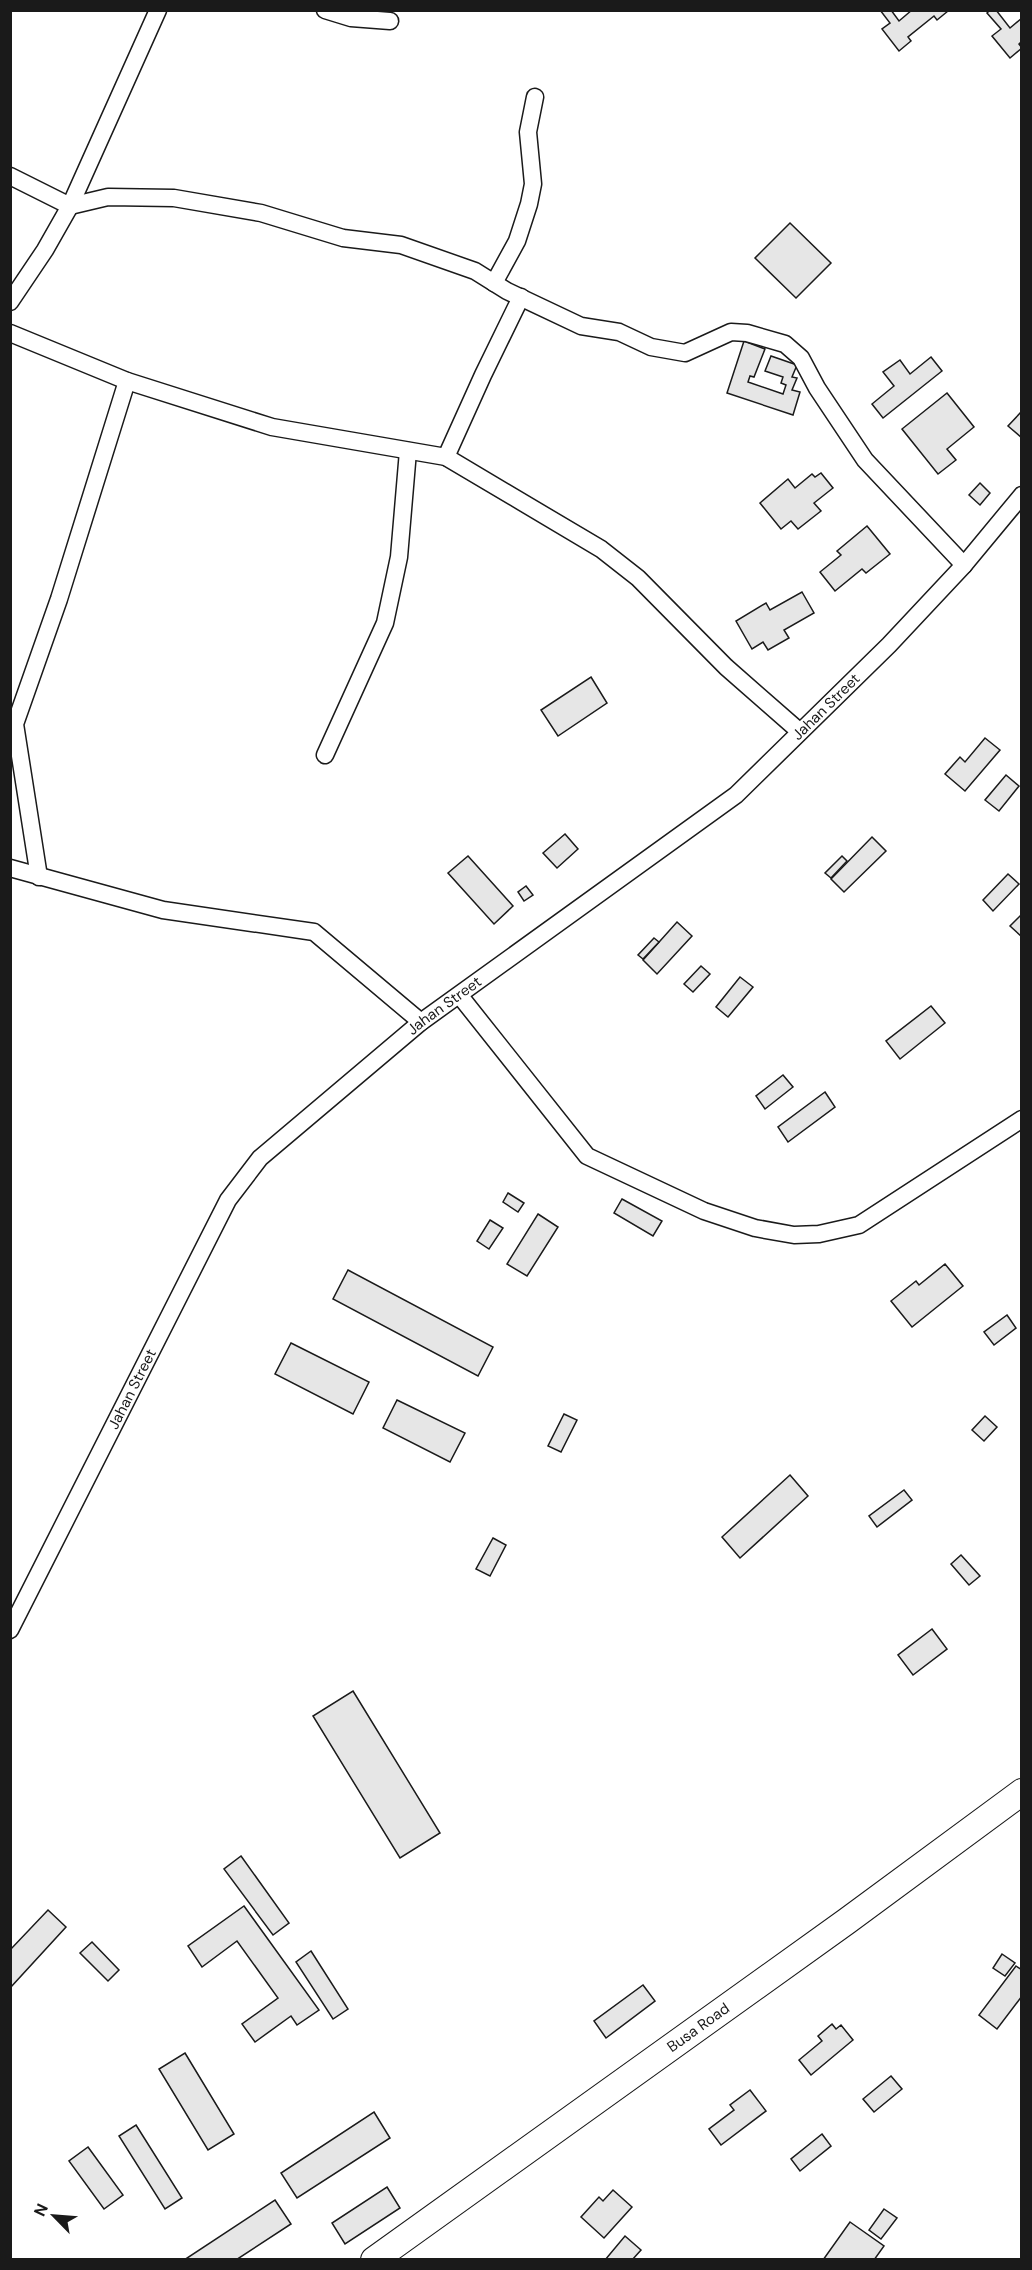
<svg xmlns="http://www.w3.org/2000/svg" width="1032" height="2270" viewBox="0 0 1032 2270" font-family="'DM Sans',sans-serif">
  <rect width="100%" height="100%" fill="#fff"/>
  <g fill="#e6e6e6" stroke="#1a1a1a" stroke-width="1.5">
    <path d="M880,10H891L899,21L912,10L948,11L937,20L934,16L908,37L911,41L899,51L882,29L890,23Z"/>
    <path d="M990,10H996L1010,28L1022,18V41L1019,44L1022,48L1010,58L992,36L1001,29L987,13Z"/>
    <path d="M790,223L831,263L796,298L755,258Z"/>
    <path d="M744,341L765,349L754,377L750,376L748,382L783,394L786,385L781,383L783,377L765,371L771,356L797,365L792,377L797,378L792,390L800,392L793,415L727,393Z"/>
    <path d="M931,357L942,371L883,418L872,404L894,386L883,372L900,360L910,374Z"/>
    <path d="M947,393L974,427L947,449L956,460L938,474L902,429Z"/>
    <path d="M1022,411V438L1008,426Z"/>
    <path d="M821,473L833,488L814,503L821,511L798,529L791,521L781,529L760,503L788,479L795,488L812,474L815,477Z"/>
    <path d="M980,483L990,493L980,505L969,495Z"/>
    <path d="M867,526L890,554L866,573L862,569L835,591L820,572L841,555L837,551Z"/>
    <path d="M802,592L814,613L784,630L789,638L768,650L763,642L752,649L736,621L766,603L770,610Z"/>
    <path d="M591,677L607,703L558,736L541,710Z"/>
    <path d="M985,738L1000,750L965,791L945,774L960,757L965,762Z"/>
    <path d="M1006,775L1019,786L999,811L985,800Z"/>
    <path d="M565,834L578,849L557,868L543,853Z"/>
    <path d="M872,837L886,851L844,892L831,879Z"/>
    <path d="M468,856L513,906L494,924L448,873Z"/>
    <path d="M842,856L847,861L831,878L825,873Z"/>
    <path d="M1008,874L1019,884L993,911L983,900Z"/>
    <path d="M526,886L533,895L524,901L518,892Z"/>
    <path d="M1022,914V937L1010,926Z"/>
    <path d="M677,922L692,936L657,974L643,960Z"/>
    <path d="M654,938L659,942L643,959L638,955Z"/>
    <path d="M701,966L710,974L693,992L684,984Z"/>
    <path d="M740,977L753,987L728,1017L716,1007Z"/>
    <path d="M931,1006L945,1023L900,1059L886,1041Z"/>
    <path d="M783,1075L793,1087L765,1109L756,1096Z"/>
    <path d="M825,1092L835,1107L788,1142L778,1127Z"/>
    <path d="M508,1193L524,1203L518,1212L503,1202Z"/>
    <path d="M622,1199L662,1221L653,1236L614,1213Z"/>
    <path d="M538,1214L558,1227L527,1276L507,1264Z"/>
    <path d="M490,1220L503,1228L489,1249L477,1241Z"/>
    <path d="M945,1264L963,1286L912,1327L891,1301L916,1281L919,1285Z"/>
    <path d="M348,1270L493,1347L478,1376L333,1299Z"/>
    <path d="M1007,1315L1016,1328L994,1345L984,1332Z"/>
    <path d="M291,1343L369,1382L353,1414L275,1374Z"/>
    <path d="M397,1400L465,1433L450,1462L383,1428Z"/>
    <path d="M564,1414L577,1420L561,1452L548,1446Z"/>
    <path d="M985,1416L997,1427L984,1441L972,1430Z"/>
    <path d="M790,1475L808,1496L740,1558L722,1537Z"/>
    <path d="M904,1490L912,1500L877,1527L869,1516Z"/>
    <path d="M493,1538L506,1545L490,1576L476,1569Z"/>
    <path d="M961,1555L980,1576L969,1585L951,1564Z"/>
    <path d="M932,1629L947,1649L913,1675L898,1655Z"/>
    <path d="M353,1691L440,1833L400,1858L313,1716Z"/>
    <path d="M241,1856L289,1923L273,1935L224,1869Z"/>
    <path d="M244,1906L319,2010L297,2025L291,2016L255,2042L242,2024L278,1998L237,1941L202,1967L188,1946Z"/>
    <path d="M48,1910L66,1927L10,1988V1950Z"/>
    <path d="M92,1942L119,1970L108,1981L80,1953Z"/>
    <path d="M311,1951L348,2009L333,2019L296,1962Z"/>
    <path d="M1002,1954L1015,1963L1005,1976L993,1968Z"/>
    <path d="M1016,1966L1022,1970V1996L997,2029L979,2015Z"/>
    <path d="M643,1985L655,2001L606,2038L594,2021Z"/>
    <path d="M832,2024L836,2029L841,2025L853,2040L811,2075L799,2060L822,2041L818,2036Z"/>
    <path d="M185,2053L234,2134L208,2150L159,2069Z"/>
    <path d="M891,2076L902,2089L874,2112L863,2099Z"/>
    <path d="M750,2090L766,2111L721,2145L709,2129L734,2110L730,2105Z"/>
    <path d="M374,2112L390,2138L297,2198L281,2173Z"/>
    <path d="M136,2125L182,2198L165,2209L119,2136Z"/>
    <path d="M822,2134L831,2146L800,2171L791,2159Z"/>
    <path d="M88,2147L123,2195L104,2209L69,2161Z"/>
    <path d="M387,2187L400,2208L345,2244L332,2223Z"/>
    <path d="M613,2190L632,2207L604,2238L581,2217L599,2197L603,2201Z"/>
    <path d="M275,2200L291,2224L236,2260H184Z"/>
    <path d="M884,2209L897,2218L881,2239L869,2230Z"/>
    <path d="M850,2222L884,2246L874,2260H823Z"/>
    <path d="M625,2236L641,2250L632,2260H605Z"/>
  </g>
  <g fill="none" stroke-linecap="round" stroke-linejoin="round">
    <defs>
      <g id="street">
        <path d="M325,10L351,18L390,21"/>
        <path d="M10,176L70,206L108,197L174,198L261,213L343,238L401,245L475,271L507,291L581,326L619,332L651,347L685,353L731,332L747,333L785,344L801,358L817,388L865,460L964,565"/>
        <path d="M494,283L517,241L529,204L533,184L528,132L535,97"/>
        <path d="M10,302L45,250L70,206L158,10"/>
        <path d="M10,333L127,381L272,427L446,457L601,549L638,578L726,667L799,731"/>
        <path d="M446,457L483,375L521,297"/>
        <path d="M325,755L385,623L399,557L408,451"/>
        <path d="M10,868L163,910L314,932L421,1022"/>
        <path d="M39,877L15,724L59,599L127,381"/>
        <path d="M460,996L587,1156L704,1211L755,1228L794,1235L819,1234L859,1225L1022,1119"/>
        <path id="s1" d="M10,1630L228,1200L260,1158L421,1022L736,795L889,645L964,565L1022,495"/>
      </g>
      <g id="primary">
        <path id="s2" d="M374,2260L847,1921L1022,1792"/>
      </g>
    </defs>
    <use href="#street" stroke="#1a1a1a" stroke-width="19"/>
    <use href="#primary" stroke="#1a1a1a" stroke-width="28"/>
    <use href="#street" stroke="#fff" stroke-width="16"/>
    <use href="#primary" stroke="#fff" stroke-width="26"/>
  </g>
  <g text-anchor="middle" stroke-width="4.5" stroke-linejoin="round" paint-order="stroke">
    <g font-size="15" fill="#1a1a1a" stroke="#fff">
      <text dy="5" stroke="none"><textPath href="#s1" startOffset="1260">Jahan Street</textPath></text>
      <text dy="5" stroke="none"><textPath href="#s1" startOffset="774">Jahan Street</textPath></text>
      <text dy="5" stroke="none"><textPath href="#s1" startOffset="270">Jahan Street</textPath></text>
      <text dy="5" stroke="none"><textPath href="#s2" startOffset="399">Busa Road</textPath></text>
    </g>
  </g>
  <rect width="1032" height="2270" fill="none" stroke="#1a1a1a" stroke-width="24"/>
  <g transform="translate(54 2216) rotate(295)" stroke="#ffffff" stroke-width="4.5" paint-order="stroke">
  <path d="M0-4.5L10 22L0 15L-10 22Z" fill="#1a1a1a"/>
  <text y="-9" font-size="16" font-weight="bold" text-anchor="middle" fill="#1a1a1a">N</text>
  </g>
</svg>
